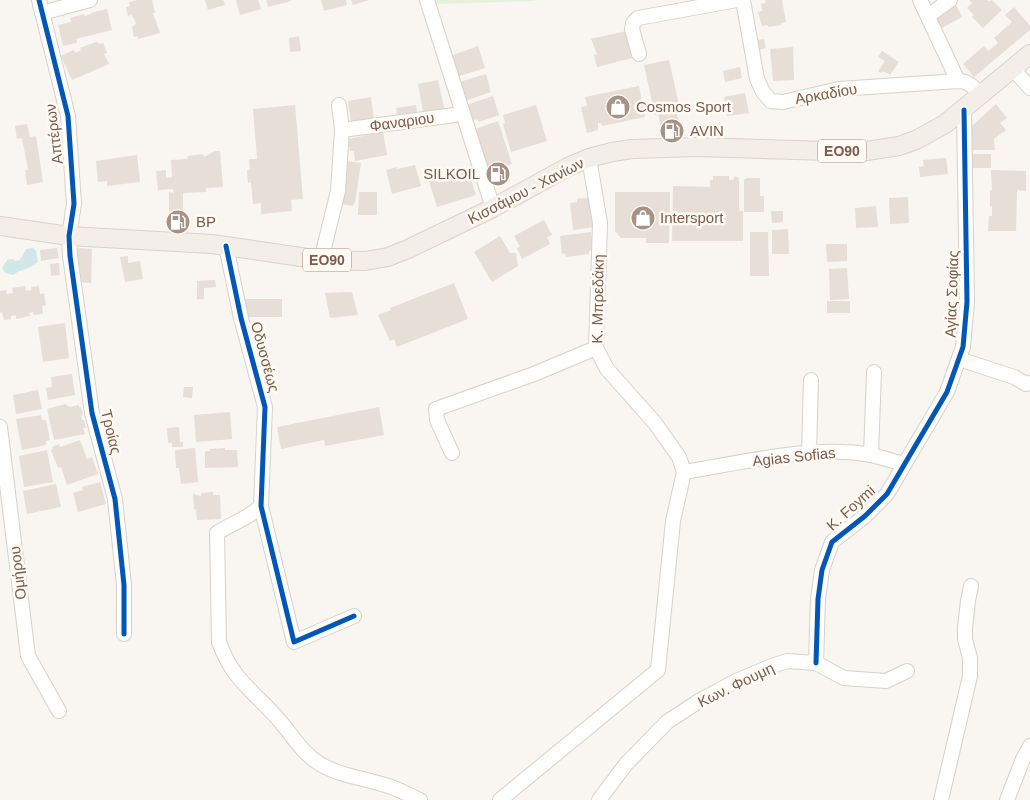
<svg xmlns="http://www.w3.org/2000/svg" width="1030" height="800" viewBox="0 0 1030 800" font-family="Arial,sans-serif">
  <rect width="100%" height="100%" fill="#f9f5f0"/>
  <path fill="#e7f0db" d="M435,0H535V1L436,4Z"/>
  <path fill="#d0e8ea" d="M33,248L36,251L38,262C29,270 22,268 13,275L5,273L2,268L8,259H13L15,261L20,260L26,249Z"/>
  <g fill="#e6ded7">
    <path d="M138,0H152L155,13H153L160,33L138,39L137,36L134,37L132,27L136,24L134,18H133L132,15L128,16L126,7L130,6L129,2Z"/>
    <path d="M205,0H223L225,5L208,10Z"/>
    <path d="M236,0H258L261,9L240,15Z"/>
    <path d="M266,0H291V1L268,7Z"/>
    <path d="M321,0H346L347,5L324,11Z"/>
    <path d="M351,0H369L353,5Z"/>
    <path d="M765,0H782L786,22L781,23V25L768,27V25L762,26L758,12L762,11L761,4L766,3Z"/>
    <path d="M969,0H987L989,1L992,0L1002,10L983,28L972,17L974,15L967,8L972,3Z"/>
    <path d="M955,3L962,17L942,28L934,15Z"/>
    <path d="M1014,7L1030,26V30L974,77L963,64L984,46L988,51L998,43L994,38L1012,22L1005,15Z"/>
    <path d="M107,9L112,30L76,39L77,43L63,46L58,25L71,22L70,18L84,14L85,16L91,14V13Z"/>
    <path d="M626,31L632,58L597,67L594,55L597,54L591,39Z"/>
    <path d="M299,36L301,51L290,52L289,38Z"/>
    <path d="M764,39L766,48L759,50L757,40Z"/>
    <path d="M96,42L100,44L103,43L107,53L104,54L109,64L72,80L61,56L74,50L75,53L81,50L80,48Z"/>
    <path d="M478,46L485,68L456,77L450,56Z"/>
    <path d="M793,47L794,80L773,81L770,49Z"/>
    <path d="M882,51L899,62L890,75L883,71L881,73L878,71L885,61L878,57Z"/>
    <path d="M669,60L680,109L676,110L681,130L662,134L658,114L655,115L644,65Z"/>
    <path d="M740,67L742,78L725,82L723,71Z"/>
    <path d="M486,74L491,92L462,102L456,83Z"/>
    <path d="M438,80L445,112L424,117L418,84Z"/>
    <path d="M639,86L645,117L602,126L601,123H598V130L587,133L581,107L587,106L585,97Z"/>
    <path d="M745,93L749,113L727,116L724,97Z"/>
    <path d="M493,96L499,115L479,122L477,119L469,122L463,106Z"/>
    <path d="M371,97L374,119L351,122L348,101Z"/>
    <path d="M996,104L1007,118L1000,123L1006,130L994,139L995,150H971L972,126Z"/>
    <path d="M295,105L303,199L291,200L292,211L261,214V203L253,204L251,182L248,183L247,170H250L249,159H257L253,109Z"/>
    <path d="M416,105L418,118L398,121L396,108Z"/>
    <path d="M536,105L547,141L511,152L503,124L505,123L503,115Z"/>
    <path d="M498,121L512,164L505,166L510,181L494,186L489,171L486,172L472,130Z"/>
    <path d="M27,124L30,137L36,136L43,182L27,185L25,170H28L22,138L17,139L15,126Z"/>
    <path d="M383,132L387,155L355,161L354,151H350L348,139Z"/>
    <path d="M215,151H220L223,187L206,188V192L183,193V223H169V192L174,193L173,189L158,190L156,171L166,170V178L172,177L171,160L188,159L187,156L203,154L204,157Z"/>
    <rect x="971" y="154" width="20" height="14"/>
    <path d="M137,155L140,182L107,186V181L98,182L96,161Z"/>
    <path d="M946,158L948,174L920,177L919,167L924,166L923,160Z"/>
    <path d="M346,161L361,163L355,203H354L353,206L341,204Z"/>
    <path d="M415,165L421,186L392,194L386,170L397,167V169Z"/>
    <path d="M991,170L1026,171V191L1017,190L1016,231H988L989,216H992V206H990V190H992Z"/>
    <path d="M468,171L476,195L437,207L428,178L436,176L438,182L450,179L449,177Z"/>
    <path d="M713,176H729V180H733L735,176L739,178V211H743V241H672L673,186L710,187V180H713Z"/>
    <path d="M747,178H760V196H764V212H744V180Z"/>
    <path d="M359,192H377V215H358Z"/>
    <path d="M615,192H670L669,243H646V238H621L615,231Z"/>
    <path d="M591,197L595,227L573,230L570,203L577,202V199Z"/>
    <path d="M908,197L909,223L890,224L889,198Z"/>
    <path d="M876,206L878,227L856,228L855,208Z"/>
    <path d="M771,211H783V222L772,223Z"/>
    <path d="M544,220L552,235L547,237L550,244L522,259L517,248L520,247L514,236Z"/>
    <path d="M788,229L789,254H772V230Z"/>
    <path d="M591,232L593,250L589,251V254L566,257L565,253L562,254L560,236Z"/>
    <path d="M750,232H768L769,276H750Z"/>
    <path d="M500,236L510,253H516L518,266L492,282L474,252Z"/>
    <path d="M826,244H847V261L827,262Z"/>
    <path d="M57,248L59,258L41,261L40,250Z"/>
    <path d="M75,248L92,249L91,283L77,282L78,260L75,259Z"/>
    <path d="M128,256V263L140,261L143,279L125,282L120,257Z"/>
    <path d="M59,263L60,275L51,276L50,264Z"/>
    <path d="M847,268L849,299L830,300L829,269Z"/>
    <path d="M215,280L216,287L204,288V299H197V281Z"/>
    <path d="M454,283L468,319L397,347L394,339L390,341L378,315L391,310L390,308Z"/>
    <path d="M25,286L26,291L31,290V287L39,286L40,294L44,293L46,305L42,306L43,314L34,315L33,312L29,313L30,316L16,319V315L11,316V319L4,320L2,312L0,313V291L6,290L7,294L13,293L12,288Z"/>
    <path d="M352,292L358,315L330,318L325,293Z"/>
    <rect x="245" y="299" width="37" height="18"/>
    <rect x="827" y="301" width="23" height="12"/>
    <path d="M65,323L69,358L43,362L38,327Z"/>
    <path d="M72,374L75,395L48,400L46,388L52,387L51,377Z"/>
    <path d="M184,387H193L192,398L183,397Z"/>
    <path d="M38,390L42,409L16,414L13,395Z"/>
    <path d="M65,404L70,407L79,405V407H81L83,415L81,416L82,420H84L86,428H83L85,434L54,440L47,409Z"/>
    <path d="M379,407L384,435L325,446L324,440L281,449L277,427Z"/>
    <path d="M230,412L232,439L196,442L194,415Z"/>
    <path d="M41,415L42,420H46L50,440L46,441V445L22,450L16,419Z"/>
    <path d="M179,427L180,442H183V447H172V443H168L167,428Z"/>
    <path d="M80,440L87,459L92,457L98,474L67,485L61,467L58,468L51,450L53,449L52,447L59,444L60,447Z"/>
    <path d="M195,448L198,482L181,484L179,468H176L175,450Z"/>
    <path d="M225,448V450H237L238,467L205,468V451H210V449Z"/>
    <path d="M47,450L53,482L24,487L19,456Z"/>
    <path d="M100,482L106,504L78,512L73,493L83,490L82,487Z"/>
    <path d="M56,484L61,507L27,514L23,491Z"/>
    <path d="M213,492V495H220L221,519L197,520L196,509H194L193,494L201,496V493Z"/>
  </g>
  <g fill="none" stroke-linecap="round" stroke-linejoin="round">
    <defs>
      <g id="minor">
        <path d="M39,0L68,116L74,204L69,236L70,256L92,413L115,499L124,585V634"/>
        <path d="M427,0L493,208"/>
        <path d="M743,0L757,79L763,92L771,101L783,102L839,89L958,81C970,81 974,88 981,96"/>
        <path d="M920,0L958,81"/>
        <path d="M42,13L90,0"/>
        <path d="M928,16L950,0"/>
        <path d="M639,54L632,29L633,23L638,18L737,0"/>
        <path d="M1013,69L1030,88"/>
        <path d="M342,130L462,114"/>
        <path d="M589,158L600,223L596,348L607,369L655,423L679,457L684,472"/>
        <path d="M226,246L241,318L265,407L261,506L294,642L354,616"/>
        <path d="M321,260L338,191L342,130L339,105"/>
        <path d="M959,359L1014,377L1026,384L1030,383"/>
        <path d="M0,427L28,656L59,711"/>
        <path d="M809,452L811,380"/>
        <path d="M452,453L437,420L436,409L534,374L596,348"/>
        <path d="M871,455L874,372"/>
        <path d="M684,472C734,464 793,450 843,452C864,452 884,458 903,464"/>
        <path d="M261,506C248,519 232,523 217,533L219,642C233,681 254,691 279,720C292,735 302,753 320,764C340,776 364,778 385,785C397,788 409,795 420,800"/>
        <path d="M816,663L818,599L822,570L832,542L865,516L887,494L947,392L963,347L967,302L964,110"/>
        <path d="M500,800L658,670L673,521L684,472"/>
        <path d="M599,800L626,764L667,722L699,701L736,681L769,667L787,661L816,663L844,678L886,681L907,671"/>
        <path d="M941,800L970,676V658L965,639V628L968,601L971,586"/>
        <path d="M1007,800L1023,759L1030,746"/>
      </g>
      <path id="major" d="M0,226L69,236L212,244L321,260L365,261L388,257L408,249L493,208L568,167L589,158L612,152L632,149L697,147L860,152L899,146L916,140L945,124L1030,54"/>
    </defs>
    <use href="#minor" stroke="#d7d1cb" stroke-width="16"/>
    <use href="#major" stroke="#dad1cc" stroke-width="20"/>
    <use href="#minor" stroke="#fefefd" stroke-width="14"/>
    <use href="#major" stroke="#f3eee8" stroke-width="18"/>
    <defs>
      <g id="cycleway">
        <path d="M39,0L68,116L74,204L69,236L70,256L92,413L115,499L124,585V634"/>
        <path d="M226,246L241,318L265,407L261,506L294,642L354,616"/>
        <path d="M816,663L818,599L822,570L832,542L865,516L887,494L947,392L963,347L967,302L964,110"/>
      </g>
    </defs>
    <use href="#cycleway" stroke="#fffaf3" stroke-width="8"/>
    <use href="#cycleway" stroke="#0057b8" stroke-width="5"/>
  </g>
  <defs>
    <symbol id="shop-disc" viewBox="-11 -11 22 22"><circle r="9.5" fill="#a69286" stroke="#fffaf3"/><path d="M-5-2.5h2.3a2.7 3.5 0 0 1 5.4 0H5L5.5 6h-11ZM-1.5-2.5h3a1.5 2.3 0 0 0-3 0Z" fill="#fff"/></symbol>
    <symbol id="fuel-disc" viewBox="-11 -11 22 22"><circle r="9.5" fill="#a69286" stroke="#fffaf3"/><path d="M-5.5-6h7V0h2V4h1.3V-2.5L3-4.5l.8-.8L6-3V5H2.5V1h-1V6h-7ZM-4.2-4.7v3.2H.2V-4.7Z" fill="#fff"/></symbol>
  </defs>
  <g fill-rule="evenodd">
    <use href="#shop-disc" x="604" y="93" width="28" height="28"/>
    <use href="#fuel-disc" x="658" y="117" width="28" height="28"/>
    <use href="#fuel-disc" x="484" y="160" width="28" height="28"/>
    <use href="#shop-disc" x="629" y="204" width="28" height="28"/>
    <use href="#fuel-disc" x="164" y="208" width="28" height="28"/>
  </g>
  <g text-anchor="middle" stroke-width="5" stroke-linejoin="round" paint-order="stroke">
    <g fill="#fffaf3" stroke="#a28b7f" stroke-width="1">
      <rect x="818" y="139.5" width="48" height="23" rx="4"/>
      <rect x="303" y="248.5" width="48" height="23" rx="4"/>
    </g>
    <g font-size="14" font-weight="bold" fill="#7a5c4d">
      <text x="842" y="156">ΕΟ90</text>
      <text x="327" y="265">ΕΟ90</text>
    </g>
    <g font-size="15" fill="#7a5c4d" stroke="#fffaf3">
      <text transform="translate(826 94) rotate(-10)" y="5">Αρκαδίου</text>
      <text transform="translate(402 122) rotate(-8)" y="5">Φαναριου</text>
      <text transform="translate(54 134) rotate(-97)" y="5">Απτέρων</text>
      <text transform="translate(526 191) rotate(-27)" y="5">Κισσάμου - Χανίων</text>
      <text transform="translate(952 294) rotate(-88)" y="5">Αγίας Σοφίας</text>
      <text transform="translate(598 299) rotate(-89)" y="5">Κ. Μπρεδάκη</text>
      <text transform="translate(265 357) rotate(75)" y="5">Οδυσσέως</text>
      <text transform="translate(111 432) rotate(76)" y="5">Τροίας</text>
      <text transform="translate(794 457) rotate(-6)" y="5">Agias Sofias</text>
      <text transform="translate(851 508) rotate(-42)" y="5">K. Foymi</text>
      <text transform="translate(18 573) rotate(-97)" y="5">Ομήρου</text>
      <text transform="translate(736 685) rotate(-26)" y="5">Κων. Φουμη</text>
    </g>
    <g font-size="15" fill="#7a5c4d" stroke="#fffaf3" text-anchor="start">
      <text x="636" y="112">Cosmos Sport</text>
      <text x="690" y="136">AVIN</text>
      <text x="480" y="179" text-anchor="end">SILKOIL</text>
      <text x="660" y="223">Intersport</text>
      <text x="196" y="227">BP</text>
    </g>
  </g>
</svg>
